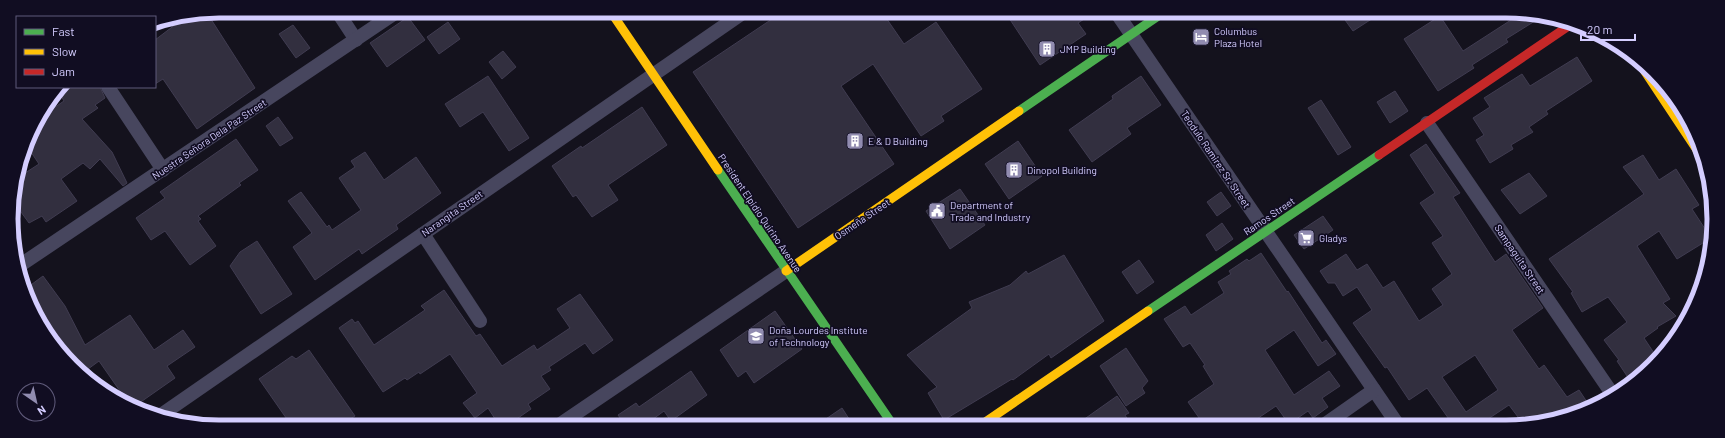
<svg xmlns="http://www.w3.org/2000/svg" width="1725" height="438" viewBox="0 0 1725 438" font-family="Barlow,sans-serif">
  <rect width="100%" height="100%" fill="#14121d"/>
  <g fill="#322f3f" stroke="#403c51" fill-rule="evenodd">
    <path d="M772,12H882L904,44L936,22L982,89L941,116L944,121L921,136L873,64L841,86L894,164L798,228L693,72L775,17Z"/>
    <path d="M1005,12H1095L1078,23L1086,34L1040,65Z"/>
    <path d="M207,13L255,88L197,129L163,79L155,84V40L184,18Z"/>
    <path d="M1340,13H1381L1353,31Z"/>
    <path d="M1507,13H1533L1543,16L1506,39L1508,42L1472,65L1474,68L1438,91L1404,39L1440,16L1463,51L1511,20Z"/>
    <path d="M408,17L425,40L387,67L370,43Z"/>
    <path d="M448,22L460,39L439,54L427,37Z"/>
    <path d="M293,25L310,48L296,58L279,34Z"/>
    <path d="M503,51L516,67L502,79L489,62Z"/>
    <path d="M1577,57L1592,81L1546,111L1548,114L1529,127L1533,132L1511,145L1513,149L1490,163L1476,140L1484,135L1473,118L1490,107L1484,98L1522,74L1530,86Z"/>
    <path d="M488,76L529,138L509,151L483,112L460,127L445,104Z"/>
    <path d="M1141,76L1161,105L1127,128L1131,134L1092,162L1069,130L1113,99L1112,96Z"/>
    <path d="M63,87H100L105,98L95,105L98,108L82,119L112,152L127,183L123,186L100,159L90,169L83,163L61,179L77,201L46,222L42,216L29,223L13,201L15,192L23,187L18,181L19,177L39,164L27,146L33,127L39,118L64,101L59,93Z"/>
    <path d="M1395,91L1408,111L1390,123L1377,102Z"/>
    <path d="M1321,100L1351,147L1338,155L1308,108Z"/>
    <path d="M642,107L667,145L608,185L618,200L592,217L576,195L573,197L552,166L581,146L582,148Z"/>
    <path d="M278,117L293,138L280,146L266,126Z"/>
    <path d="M236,139L258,170L239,183L241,185L198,216L201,219L198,221L216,246L190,265L165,231L151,240L136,218L165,198L160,192Z"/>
    <path d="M1018,141L1042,176L1009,199L985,164Z"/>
    <path d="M1426,144L1460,193L1453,197L1495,262L1506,254L1543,308L1512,330L1539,369L1544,365L1567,397L1579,390L1591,408L1533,425H1524L1509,405L1479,425H1446L1451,422L1427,388L1409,400L1387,367L1385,368L1353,323L1372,310L1357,287L1343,296L1335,283H1328L1320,271L1346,254L1357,270L1367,264L1383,288L1394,281L1419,321L1443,305L1432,289L1452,274L1432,243L1443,236L1420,203L1435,193L1410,155ZM1475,355L1498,390L1466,412L1442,377Z"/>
    <path d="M365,152L384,180L416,157L441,193L396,225L398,229L362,254L359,249L315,280L293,247L312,233L288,201L301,192L327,227L329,225L332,230L361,210L339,178L355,167L351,161Z"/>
    <path d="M1643,155L1659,180L1676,169L1699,205L1692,209L1711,238L1677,259L1659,231L1637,246L1670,299L1663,303L1676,316L1657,327L1658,328L1644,338L1658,359L1653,366L1631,382L1617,361L1619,360L1604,340L1627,322L1608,297L1582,312L1571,293L1573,292L1549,259L1644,194L1623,167Z"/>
    <path d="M1529,173L1547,196L1520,214L1501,190Z"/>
    <path d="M960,189L985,225L950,249L926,211Z"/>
    <path d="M1221,192L1231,206L1217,216L1207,202Z"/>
    <path d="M1323,216L1333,230L1304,249L1294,235Z"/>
    <path d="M1222,223L1233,239L1216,251L1206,235Z"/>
    <path d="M257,241L292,294L261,314L230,266L240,252Z"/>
    <path d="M1261,253L1287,292L1288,291L1322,343L1326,340L1336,354L1318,366L1294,330L1265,350L1294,395L1329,371L1340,386L1322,398L1328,407L1313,418L1308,411L1289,424L1276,406L1248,425H1204L1188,402L1214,384L1203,366L1205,365L1190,343L1183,347L1164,319L1185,306L1191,315L1224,293L1218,282L1231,274L1229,271L1247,259L1249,261Z"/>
    <path d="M1064,255L1104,321L1051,358L1049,354L1013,380L1012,379L944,420L928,393L937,387L907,355L972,308L969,302L1010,285L1026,271L1028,274Z"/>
    <path d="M1139,260L1154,282L1137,294L1122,272Z"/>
    <path d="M43,276L65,306L85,345L130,315L154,350L183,330L195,347L167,366L175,378L135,406L129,404L99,361L84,372L54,346L24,290Z"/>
    <path d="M444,290L476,336L480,334L502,366L534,345L537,350L570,328L557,309L580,294L613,340L593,354L585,343L549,367L551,370L541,376L550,389L528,404L531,409L508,425H499L488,408L475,418L463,403L477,393L450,354L420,374L419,372L407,380L405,378L383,392L339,328L352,319L355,323L358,321L374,345L425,310L421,306Z"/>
    <path d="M775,311L802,349L754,383L746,371L738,377L720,350Z"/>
    <path d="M1126,348L1148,381L1142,388L1145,393L1126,406L1100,366Z"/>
    <path d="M309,350L355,416L341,425H291L259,379L292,356L296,359Z"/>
    <path d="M691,371L707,395L671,421L664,411L645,425H625L618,415L636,403L639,407Z"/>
    <path d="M1117,396L1129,413L1125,415L1128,420L1119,425H1076Z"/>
    <path d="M842,408L853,425H817Z"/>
  </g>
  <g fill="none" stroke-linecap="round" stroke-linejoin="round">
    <g stroke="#47465e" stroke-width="14">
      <path d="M337,11L356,40"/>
      <path d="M1116,12L1398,425"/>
      <path d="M108,87L163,170"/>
      <path d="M1427,123L1613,395"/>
      <path d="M423,234L480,321"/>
      <path d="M19,266L398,11"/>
      <path d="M161,415L744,12"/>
      <path d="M559,425L786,271"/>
      <path d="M1324,425L1374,390"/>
    </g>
    <g stroke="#4caf50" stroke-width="9">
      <path d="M1019,111L1164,12"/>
      <path d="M718,170L893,425"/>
      <path d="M1148,311L1379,155"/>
    </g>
    <g stroke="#ffc107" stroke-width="9">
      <path d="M611,12L718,170"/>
      <path d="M1642,67L1705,162"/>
      <path d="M786,271L1019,111"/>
      <path d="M981,425L1148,311"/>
    </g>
    <path stroke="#c62828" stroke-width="9" d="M1379,155L1570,25"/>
  </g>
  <defs>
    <symbol id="hotel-square" viewBox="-11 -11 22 22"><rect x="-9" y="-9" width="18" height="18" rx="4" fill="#918cb0" stroke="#110d22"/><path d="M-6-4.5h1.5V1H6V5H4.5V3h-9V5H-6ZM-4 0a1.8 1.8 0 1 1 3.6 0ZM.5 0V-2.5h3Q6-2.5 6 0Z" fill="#fff"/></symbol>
    <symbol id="building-square" viewBox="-11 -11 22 22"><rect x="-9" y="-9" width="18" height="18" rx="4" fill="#918cb0" stroke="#110d22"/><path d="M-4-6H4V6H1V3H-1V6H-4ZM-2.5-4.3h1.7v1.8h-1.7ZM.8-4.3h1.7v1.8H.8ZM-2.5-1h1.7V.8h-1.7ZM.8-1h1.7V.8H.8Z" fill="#fff"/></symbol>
    <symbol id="civic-square" viewBox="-11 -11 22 22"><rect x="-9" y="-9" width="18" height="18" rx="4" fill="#918cb0" stroke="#110d22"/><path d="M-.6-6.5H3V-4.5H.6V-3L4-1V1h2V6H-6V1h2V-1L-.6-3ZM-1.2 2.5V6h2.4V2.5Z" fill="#fff"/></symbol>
    <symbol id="supermarket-square" viewBox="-11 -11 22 22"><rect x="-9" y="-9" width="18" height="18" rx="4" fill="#918cb0" stroke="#110d22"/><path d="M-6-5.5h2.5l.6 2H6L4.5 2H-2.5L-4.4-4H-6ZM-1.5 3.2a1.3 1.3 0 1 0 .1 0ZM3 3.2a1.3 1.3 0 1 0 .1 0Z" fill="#fff"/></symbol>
    <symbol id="university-square" viewBox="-11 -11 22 22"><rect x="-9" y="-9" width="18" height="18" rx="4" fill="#918cb0" stroke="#110d22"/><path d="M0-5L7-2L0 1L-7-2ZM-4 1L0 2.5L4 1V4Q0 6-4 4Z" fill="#fff"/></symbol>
  </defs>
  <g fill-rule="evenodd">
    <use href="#hotel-square" x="1191" y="27" width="20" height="20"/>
    <use href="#building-square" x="1037" y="39" width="20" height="20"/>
    <use href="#building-square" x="845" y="131" width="20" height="20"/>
    <use href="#building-square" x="1004" y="160" width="20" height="20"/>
    <use href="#civic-square" x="927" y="201" width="20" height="20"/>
    <use href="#supermarket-square" x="1296" y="228" width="20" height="20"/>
    <use href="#university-square" x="746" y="326" width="20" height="20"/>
  </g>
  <g text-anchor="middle" stroke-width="3.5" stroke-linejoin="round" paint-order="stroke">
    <g font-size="10" fill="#d4cdff" stroke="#110d22" text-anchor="start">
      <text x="1214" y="35">Columbus<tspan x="1214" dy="12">Plaza Hotel</tspan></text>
      <text x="1060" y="53">JMP Building</text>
      <text x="868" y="145">E &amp; D Building</text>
      <text x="1027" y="174">Dinopol Building</text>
      <text x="950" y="209">Department of<tspan x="950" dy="12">Trade and Industry</tspan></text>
      <text x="1319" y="242">Gladys</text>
      <text x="769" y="334">Doña Lourdes Institute<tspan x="769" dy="12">of Technology</tspan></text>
    </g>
    <g font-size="10" fill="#d4cdff" stroke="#110d22">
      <text transform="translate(209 139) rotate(-34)" y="4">Nuestra Señora Dela Paz Street</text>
      <text transform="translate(1216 159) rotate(56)" y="4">Teodulo Ramirez Sr. Street</text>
      <text transform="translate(452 213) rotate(-35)" y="4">Narangita Street</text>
      <text transform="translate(760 213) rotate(56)" y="4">President Elpidio Quirino Avenue</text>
      <text transform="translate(1269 216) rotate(-34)" y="4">Ramos Street</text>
      <text transform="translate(862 219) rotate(-34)" y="4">Osmeña Street</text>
      <text transform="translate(1520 259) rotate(56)" y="4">Sampaguita Street</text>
    </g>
  </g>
  <path d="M0 0H1725V438H0ZM219 18H1506A201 201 0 0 1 1707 219V219A201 201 0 0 1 1506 420H219A201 201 0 0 1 18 219V219A201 201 0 0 1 219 18Z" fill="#110d22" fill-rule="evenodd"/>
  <path fill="none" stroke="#d4cdff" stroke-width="5" d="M219 18H1506A201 201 0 0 1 1707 219V219A201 201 0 0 1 1506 420H219A201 201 0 0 1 18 219V219A201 201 0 0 1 219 18Z"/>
  <rect x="16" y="16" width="140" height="72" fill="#110d22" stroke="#5f5a7a"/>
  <rect x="24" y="29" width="20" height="6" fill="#4caf50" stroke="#5f5a7a"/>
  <text x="52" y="36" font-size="12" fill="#d4cdff">Fast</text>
  <rect x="24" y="49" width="20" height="6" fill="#ffc107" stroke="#5f5a7a"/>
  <text x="52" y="56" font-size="12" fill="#d4cdff">Slow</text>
  <rect x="24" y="69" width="20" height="6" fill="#c62828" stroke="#5f5a7a"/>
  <text x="52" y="76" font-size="12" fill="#d4cdff">Jam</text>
  <g transform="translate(36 402) rotate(146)"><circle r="19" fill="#110d22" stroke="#5f5a7a"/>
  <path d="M0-3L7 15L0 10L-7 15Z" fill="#918cb0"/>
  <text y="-6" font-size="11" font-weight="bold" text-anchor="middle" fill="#d4cdff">N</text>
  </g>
  <path d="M1581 34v6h54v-6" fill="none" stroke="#d4cdff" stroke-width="2"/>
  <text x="1587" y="34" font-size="12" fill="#d4cdff" stroke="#110d22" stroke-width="3" paint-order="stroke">20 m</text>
</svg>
